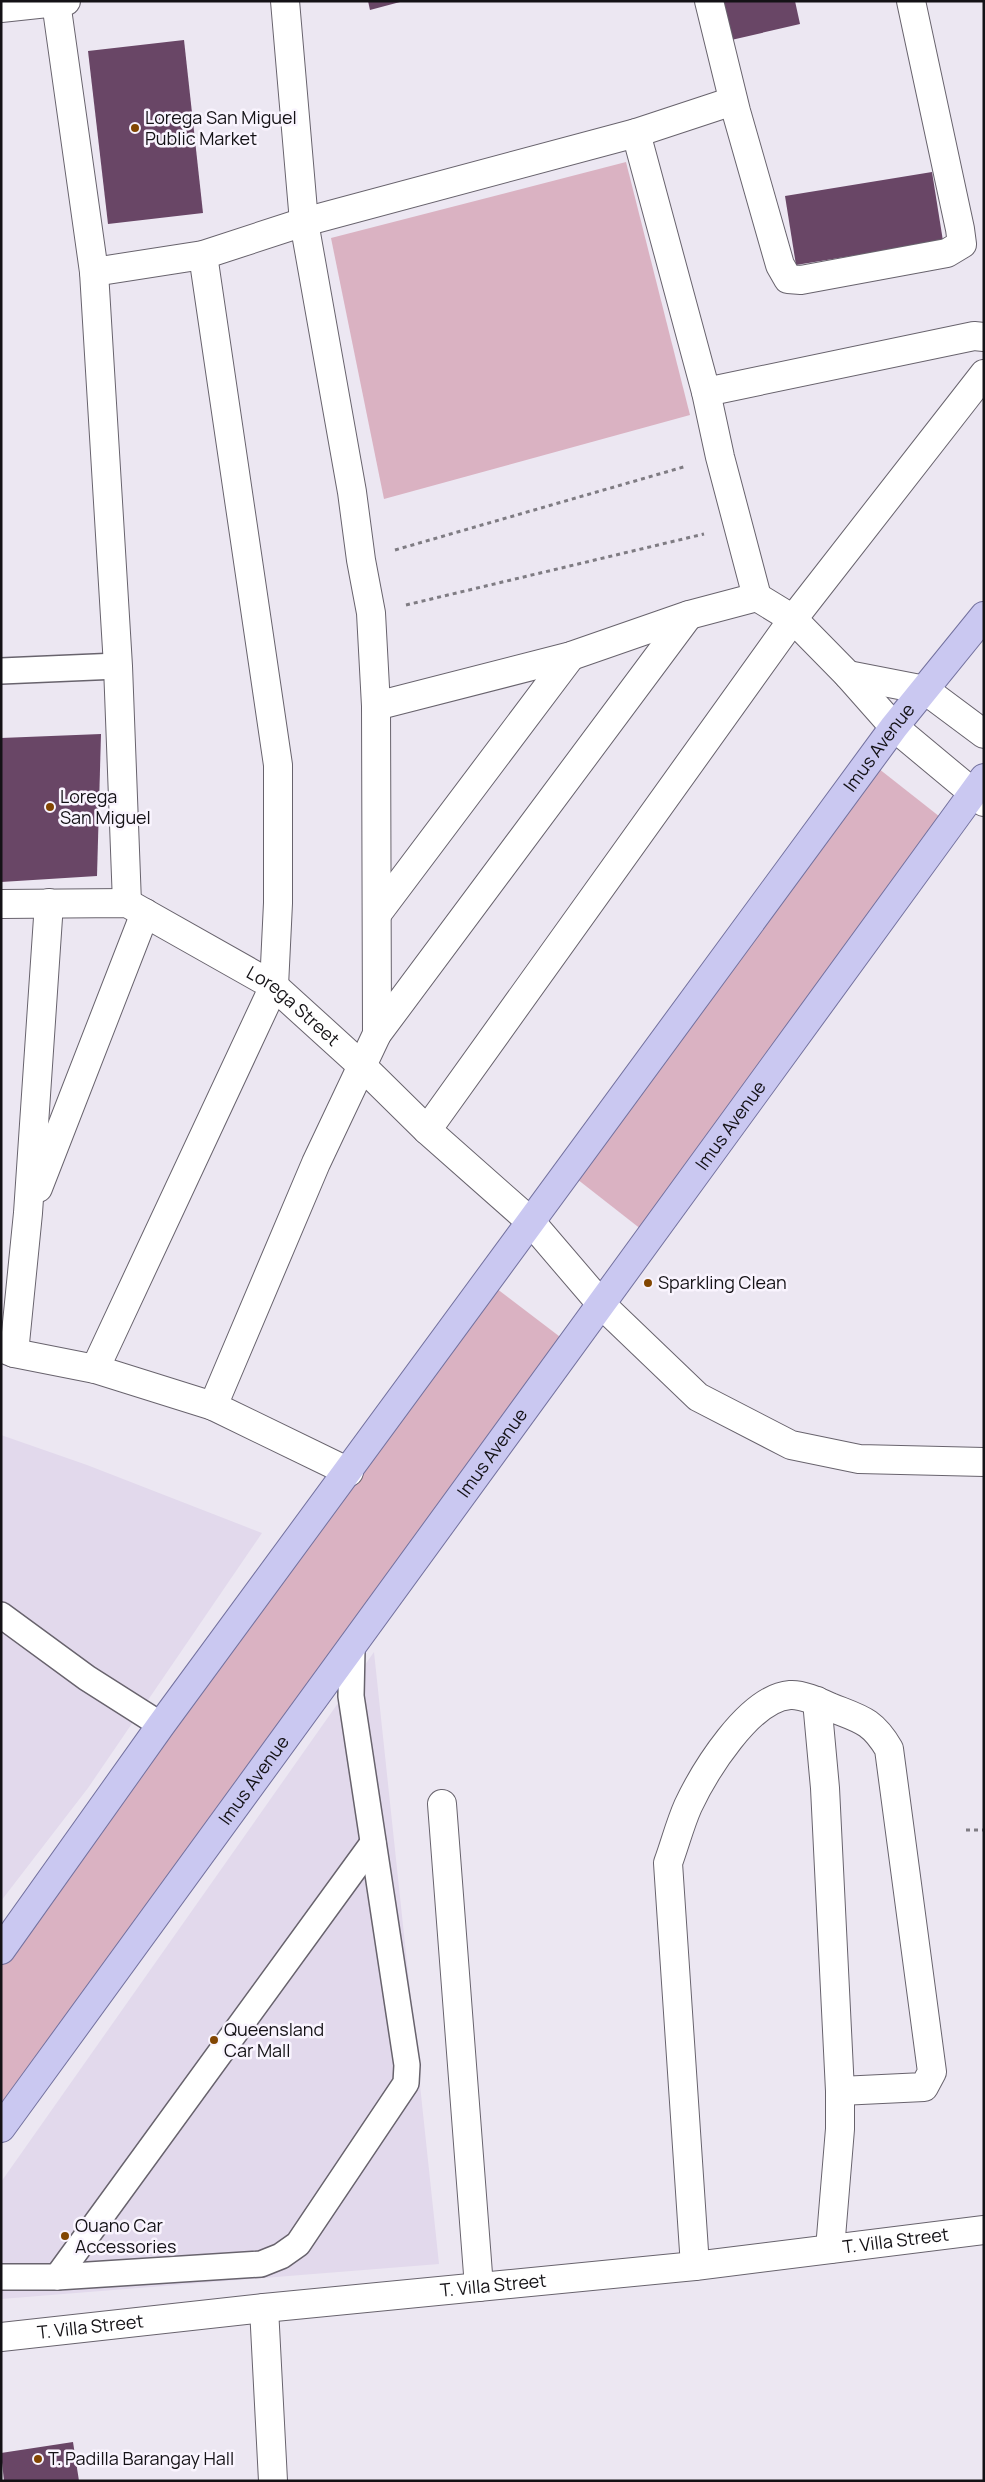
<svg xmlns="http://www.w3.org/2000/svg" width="985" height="2482" viewBox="0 0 985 2482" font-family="Manrope,sans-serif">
  <rect width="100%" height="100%" fill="#ece7f2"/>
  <g fill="#e2d9ec">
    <path d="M1,1435L87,1465L262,1533L88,1788L1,1901Z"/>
    <path d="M374,1652L439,2264L1,2299V2182Z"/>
  </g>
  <g fill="#dab2c2">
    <path d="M626,162L690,415L384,499L331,238Z"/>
    <path d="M869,761L949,824L651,1237L568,1172Z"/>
    <path d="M488,1282L572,1346L1,2128V1955Z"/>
  </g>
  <g fill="#694666">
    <path d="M368,1H400V2L370,10Z"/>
    <path d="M718,1H795L800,24L727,41Z"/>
    <path d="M184,40L203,213L108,224L88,51Z"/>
    <path d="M932,172L943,241L796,265L785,196Z"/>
    <path d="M101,734L97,876L1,882V738Z"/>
    <path d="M73,2442L79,2481H4L1,2453Z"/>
  </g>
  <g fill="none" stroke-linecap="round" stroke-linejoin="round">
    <defs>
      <g id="lane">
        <path d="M1,671L118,666"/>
        <path d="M1,1615L87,1678L161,1725"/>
        <path d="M1,2277H57L261,2264L281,2256L298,2244L406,2083L407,2065L351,1696L352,1649"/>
        <path d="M57,2277L373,1843"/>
      </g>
      <g id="street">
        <path d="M285,1L304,222L352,492L361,560L371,613L376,706L377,1034"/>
        <path d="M709,1L736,111L780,265L788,279L801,280L947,253L962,244L960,229L911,1"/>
        <path d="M56,2L94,272L118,666L127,903"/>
        <path d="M1,8L66,1"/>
        <path d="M636,133L706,392L720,457L757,597L793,619L848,675L894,727"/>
        <path d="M94,272L203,255L304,222L636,133L733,101"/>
        <path d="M706,392L974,336L984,337"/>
        <path d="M848,675L925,690"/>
        <path d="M376,706L571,656L689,615L757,597"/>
        <path id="s1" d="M1,904L127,903L274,986L362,1066L427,1130L531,1222L602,1305L698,1397L791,1445L859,1459L984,1462"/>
        <path d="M377,914L571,656"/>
        <path d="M427,1130L793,619L984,374"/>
        <path d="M38,1188L145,913"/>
        <path d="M1,1348L14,1353L95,1369L213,1406L349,1472"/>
        <path d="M14,1353L28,1213L49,903"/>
        <path d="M95,1369L274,986L278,903V765L203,255"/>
        <path d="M213,1406L316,1163L377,1034L689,615"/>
        <path d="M817,1701L825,1788L840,2091V2129L830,2249"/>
        <path d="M442,1804L479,2287"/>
        <path d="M695,2266L668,1863C675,1844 680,1824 688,1806C704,1772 749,1698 790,1695C802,1694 819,1702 830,1707C860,1719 872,1720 889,1749L932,2072L924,2087L840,2091"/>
        <path d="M264,2308L273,2481"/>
        <path id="s2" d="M1,2337L264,2308L695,2266L984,2230"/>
      </g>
      <g id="secondary">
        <path d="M925,690L984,734"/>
        <path d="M894,727L984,802"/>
      </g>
      <g id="primary">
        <path id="s3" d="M1,1950L161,1725L894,727L984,616"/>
        <path id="s4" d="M1,2128L984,778"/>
      </g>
    </defs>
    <use href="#lane" stroke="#68636d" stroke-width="28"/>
    <use href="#street" stroke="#68636d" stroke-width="30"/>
    <use href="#secondary" stroke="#68636d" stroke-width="30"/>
    <use href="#primary" stroke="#73719e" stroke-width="30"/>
    <g stroke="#7f7c83" stroke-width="3" stroke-dasharray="4 4" stroke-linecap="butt">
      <path d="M395,550L687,466"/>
      <path d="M406,605L704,534"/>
      <path d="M966,1830H984"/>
    </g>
    <use href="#lane" stroke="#fff" stroke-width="25"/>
    <use href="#street" stroke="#fff" stroke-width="28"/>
    <use href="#secondary" stroke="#fff" stroke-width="28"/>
    <use href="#primary" stroke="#cac8f1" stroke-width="28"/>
  </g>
  <g fill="#824602" stroke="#f9f4fe" stroke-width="2">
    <circle cx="135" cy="128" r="5"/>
    <circle cx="50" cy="807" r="5"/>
    <circle cx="648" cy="1283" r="5"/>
    <circle cx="214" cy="2040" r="5"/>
    <circle cx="65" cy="2236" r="5"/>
    <circle cx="38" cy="2459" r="5"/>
  </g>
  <g text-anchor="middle" stroke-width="5" stroke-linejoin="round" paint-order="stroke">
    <g font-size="18" fill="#141216" stroke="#f9f4fe" text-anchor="start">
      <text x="145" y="124">Lorega San Miguel<tspan x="145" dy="21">Public Market</tspan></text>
      <text x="60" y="803">Lorega<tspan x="60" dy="21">San Miguel</tspan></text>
      <text x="658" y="1289">Sparkling Clean</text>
      <text x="224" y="2036">Queensland<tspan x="224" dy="21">Car Mall</tspan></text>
      <text x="75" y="2232">Ouano Car<tspan x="75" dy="21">Accessories</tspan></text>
      <text x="48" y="2465">T. Padilla Barangay Hall</text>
    </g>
    <g font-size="18" fill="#141216" stroke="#f9f4fe">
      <text dy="6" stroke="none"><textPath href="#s3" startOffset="1489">Imus Avenue</textPath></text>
      <text dy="6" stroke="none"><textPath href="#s1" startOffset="322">Lorega Street</textPath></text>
      <text dy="6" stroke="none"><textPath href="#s4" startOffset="1240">Imus Avenue</textPath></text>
      <text dy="6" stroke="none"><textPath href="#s4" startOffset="835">Imus Avenue</textPath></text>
      <text dy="6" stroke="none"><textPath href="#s4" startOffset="430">Imus Avenue</textPath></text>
      <text dy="6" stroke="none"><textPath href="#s2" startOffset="900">T. Villa Street</textPath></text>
      <text dy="6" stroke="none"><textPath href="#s2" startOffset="495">T. Villa Street</textPath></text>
      <text dy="6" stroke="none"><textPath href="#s2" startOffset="90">T. Villa Street</textPath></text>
    </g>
  </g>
  <rect width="985" height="2482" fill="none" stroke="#141216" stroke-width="5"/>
</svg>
